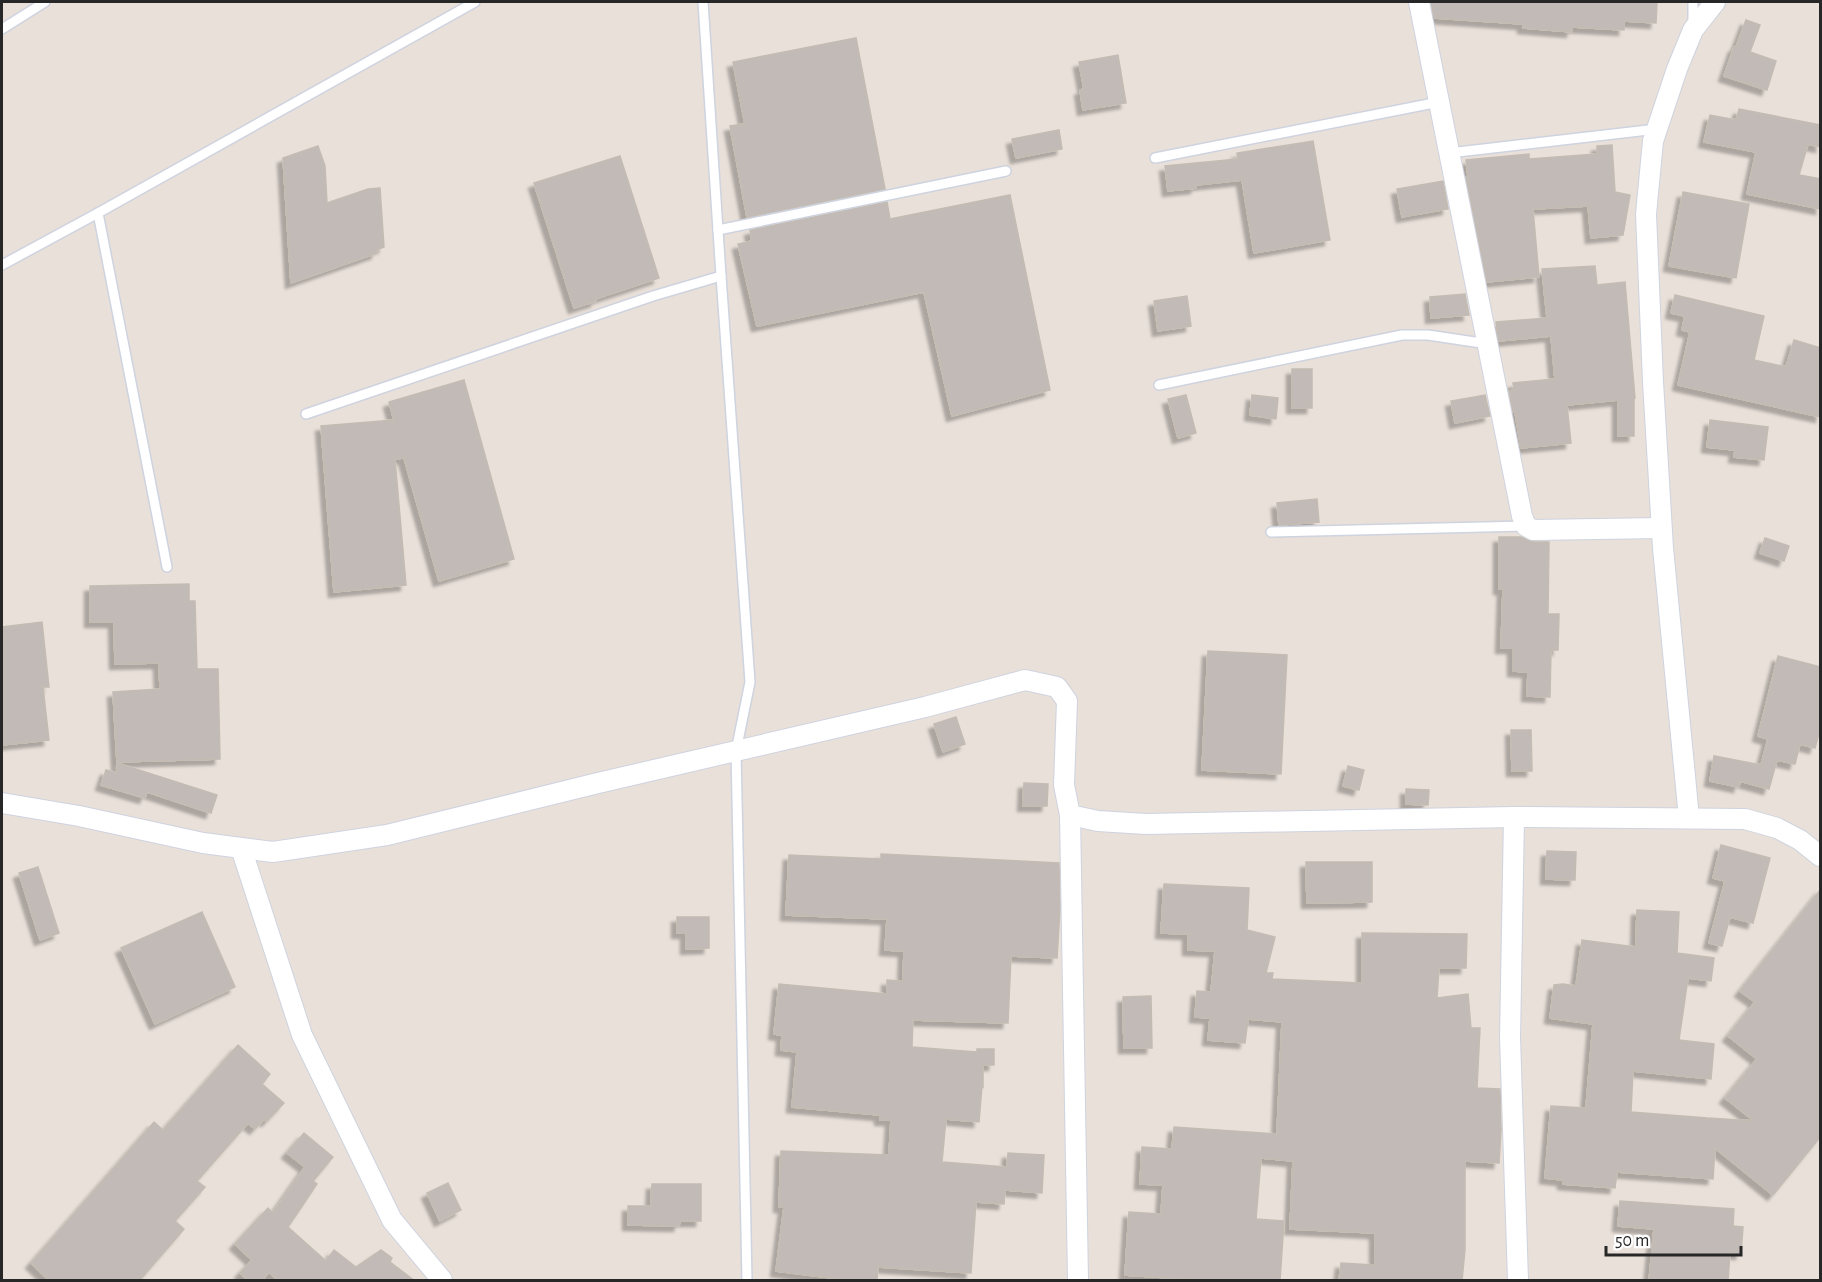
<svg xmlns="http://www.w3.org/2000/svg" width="1822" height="1282" viewBox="0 0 1822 1282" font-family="'Alegreya Sans',sans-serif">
  <defs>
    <filter id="shadow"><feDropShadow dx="-5.5" dy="5.5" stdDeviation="1.5" flood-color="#0004"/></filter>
  </defs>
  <rect width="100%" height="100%" fill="#e9e0d9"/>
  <g fill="#c1bab6" stroke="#c4bcb3" stroke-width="1.5" filter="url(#shadow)">
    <path d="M1431,3V2H1657L1656,23L1624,21V30L1572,27V32L1523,28V24L1435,18Z"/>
    <path d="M1746,20L1760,25L1750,52L1776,61L1767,90L1724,76L1734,47H1736Z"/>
    <path d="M856,38L885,189L747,217L730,126L745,124L733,62Z"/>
    <path d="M1118,55L1126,103L1083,110L1080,90L1084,89L1079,62Z"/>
    <path d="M1739,109L1821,125V147L1808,144L1799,175L1821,179V209L1747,194L1756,152L1704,142L1710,115L1736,120Z"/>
    <path d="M1059,130L1062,149L1016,158L1012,139Z"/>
    <path d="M1313,141L1330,240L1254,253L1242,180L1196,185V188L1168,191L1165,166L1238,159L1237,153Z"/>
    <path d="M1612,145L1615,192L1630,195L1623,235L1591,238L1588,206L1533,209L1539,277L1487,282L1466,177L1468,176L1466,160L1529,154V159L1597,154V146Z"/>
    <path d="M318,146L325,166L327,203L368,189L380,188L384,247L376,250L377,253L291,283L283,158Z"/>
    <path d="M620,156L659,278L595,299L596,301L574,308L534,183Z"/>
    <path d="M1443,181L1448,209L1402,217L1397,189Z"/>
    <path d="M1683,192L1749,204L1736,278L1669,266Z"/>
    <path d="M1010,195L1050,390L952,416L924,292L757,326L738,244L752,241L750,230L887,202L890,219Z"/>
    <path d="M1595,266L1597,285L1625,282L1635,398L1634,399V436H1618V400L1567,405L1571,443L1521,448L1515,412H1513L1509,391L1514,390L1513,383L1555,379L1551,336L1499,341L1496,322L1547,318L1542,269Z"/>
    <path d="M1465,294L1469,315L1431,318L1430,297Z"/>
    <path d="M1675,295L1764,316L1754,360L1786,367L1794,340L1821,348V417L1678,385L1690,332L1682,330L1685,316L1671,313Z"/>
    <path d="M1187,296L1191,326L1158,331L1154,301Z"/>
    <rect x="1292" y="369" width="20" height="39"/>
    <path d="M464,380L514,559L439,581L404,458L395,459L406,585L334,592L321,426L394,420L389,402Z"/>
    <path d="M1186,395L1196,433L1178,438L1168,399Z"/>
    <path d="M1252,395L1278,398L1276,419L1250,415Z"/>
    <path d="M1485,395L1490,416L1455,423L1451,401Z"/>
    <path d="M1710,420L1768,427L1764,460L1734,457L1735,450L1707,447Z"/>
    <path d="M1317,499L1319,522L1279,525L1277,503Z"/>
    <path d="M1499,537H1521L1533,542H1549L1548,614H1559L1558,650H1551L1550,697L1527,696L1528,672L1513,671V648H1501L1503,589H1499Z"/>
    <path d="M1765,538L1789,546L1784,561L1760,553Z"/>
    <path d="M189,584V601H195L197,669H218L220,759L117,762L113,692L160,689L159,663L115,664L114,622H90V586Z"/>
    <path d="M42,622L49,687H43L49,740L2,745V627Z"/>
    <path d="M1208,651L1287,655L1281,774L1202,770Z"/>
    <path d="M1778,656L1821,667V726L1815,748L1800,744L1795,764L1777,760L1769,789L1740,781L1739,787L1710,781L1714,756L1761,765L1768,739L1758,736Z"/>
    <path d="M956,717L965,744L943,752L934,724Z"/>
    <path d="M1511,730H1531L1532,771H1512Z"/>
    <path d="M117,763L217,795L211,813L147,792L145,798L101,785L106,770L117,773Z"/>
    <path d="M1348,766L1364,770L1359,790L1343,786Z"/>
    <path d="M1024,783L1048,784L1047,806H1023Z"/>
    <path d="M1406,789L1429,790L1428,805L1406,804Z"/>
    <path d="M1721,845L1770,858L1753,923L1730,917L1722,946L1709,943L1725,881L1713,878Z"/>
    <path d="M1547,851L1576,852L1575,880L1546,879Z"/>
    <path d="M881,854L1059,863L1060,908L1057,958L1011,956L1008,1023L913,1020L912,1047L977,1052V1049H994V1065H983V1087L982,1086L979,1122L946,1119L942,1162L1007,1167L1008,1153L1044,1155L1042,1193L1005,1190L1004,1204L976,1202L971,1273L878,1267L877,1281H856L776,1271L784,1207H779L781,1151L889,1155L891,1120H880V1115L792,1107L797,1052L781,1050L782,1035L774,1034L779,984L887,994V980L903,981L904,951L885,950L887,919L786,915L789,855L881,859Z"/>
    <path d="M1306,862H1372V902L1307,903Z"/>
    <path d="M38,867L59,933L40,940L19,873Z"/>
    <path d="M1164,884L1249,888L1247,930L1275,937L1266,973H1273L1272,979L1362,983V933L1467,934L1466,968H1439L1437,998L1468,994L1471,1028H1480L1477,1088L1500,1089L1501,1130L1499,1163L1465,1161V1249L1462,1281H1339L1341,1263L1375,1265V1233L1290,1229L1293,1161L1261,1158L1256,1219L1284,1221L1280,1281H1217L1125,1275L1129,1212L1161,1214L1163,1185L1140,1184L1142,1147L1172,1149L1174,1127L1277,1134L1282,1022L1248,1019L1245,1043L1208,1040L1210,1018L1195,1017L1197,991L1211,992L1215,951L1188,950V934L1161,933Z"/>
    <path d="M1821,889V1136L1773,1195L1715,1148L1713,1179L1617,1172L1615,1188L1563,1184V1180L1545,1178L1551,1106L1586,1108L1593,1024L1550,1018L1554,985L1563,984L1576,986L1582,940L1636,947L1637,910L1679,912L1677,953L1714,958L1711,981L1688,978L1679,1040L1714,1044L1711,1079L1633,1071L1631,1112L1707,1118L1706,1122L1709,1118L1754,1121L1725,1098L1757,1059L1728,1036L1755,1002L1740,991Z"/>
    <path d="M202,912L235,987L155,1024L121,948Z"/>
    <path d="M677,917H709V948L686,949V933H677Z"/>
    <path d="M1151,996L1152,1048H1124L1123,997Z"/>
    <path d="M238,1045L270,1074L262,1084L284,1103L267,1121L264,1119L255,1129L248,1123L197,1181L205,1187L175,1221L184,1229L139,1281H50L31,1263L154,1122L163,1130Z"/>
    <path d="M304,1133L333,1157L313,1181L317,1184L288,1227L326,1261L334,1250L356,1267L381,1250L392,1258L390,1262L415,1281H278L269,1272L261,1281H249L240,1273L252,1260L235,1244L268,1208L273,1213L305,1167L287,1153Z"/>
    <path d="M448,1183L461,1210L440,1221L427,1193Z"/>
    <path d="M652,1184H701V1221H680L679,1226L628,1225V1206H651Z"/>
    <path d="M1620,1201L1734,1209L1733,1226L1743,1227L1741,1254L1730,1253L1728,1281H1649L1654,1229L1618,1226Z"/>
  </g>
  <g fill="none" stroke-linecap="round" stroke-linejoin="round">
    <defs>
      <g id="service">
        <path d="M703,2L721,276L750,682L736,751L747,1280"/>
        <path d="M1693,2V25"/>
        <path d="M2,29L45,2"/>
        <path d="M1449,153L1657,129"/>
        <path d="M1155,158L1439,102"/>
        <path d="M98,213L167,567"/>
        <path d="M718,230L1006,171"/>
        <path d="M2,265L98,213L475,2"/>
        <path d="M1159,385L1402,335H1428L1488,344"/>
        <path d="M306,414L653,296L721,276"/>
        <path d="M1271,532L1526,526"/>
      </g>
      <g id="minor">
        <path d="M1419,2L1522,516L1526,526L1533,530L1661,528"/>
        <path d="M2,803L79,816L203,843L273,852L387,835L598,783L925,707L1025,680L1057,687L1067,701L1064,785L1070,815L1098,821L1146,824L1514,817L1745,819L1777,828L1800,840L1820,856"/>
        <path d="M1070,815L1078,1280"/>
        <path d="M1514,817L1510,1038L1518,1280"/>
        <path d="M1689,818L1663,548L1653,382L1646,214L1653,141L1677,69L1693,30L1715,2"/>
        <path d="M241,848L302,1035L392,1220L442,1280"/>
      </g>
    </defs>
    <use href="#service" stroke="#ced3df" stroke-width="12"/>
    <use href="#minor" stroke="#ced3df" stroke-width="22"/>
    <use href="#service" stroke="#fff" stroke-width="9"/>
    <use href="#minor" stroke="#fff" stroke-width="20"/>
  </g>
  <rect width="1822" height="1282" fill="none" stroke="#272727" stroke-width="6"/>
  <path d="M1606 1246v9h135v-9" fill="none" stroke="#272727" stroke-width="3"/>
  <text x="1615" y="1246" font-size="18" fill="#272727" stroke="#ffffff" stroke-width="4.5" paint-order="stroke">50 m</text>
</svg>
